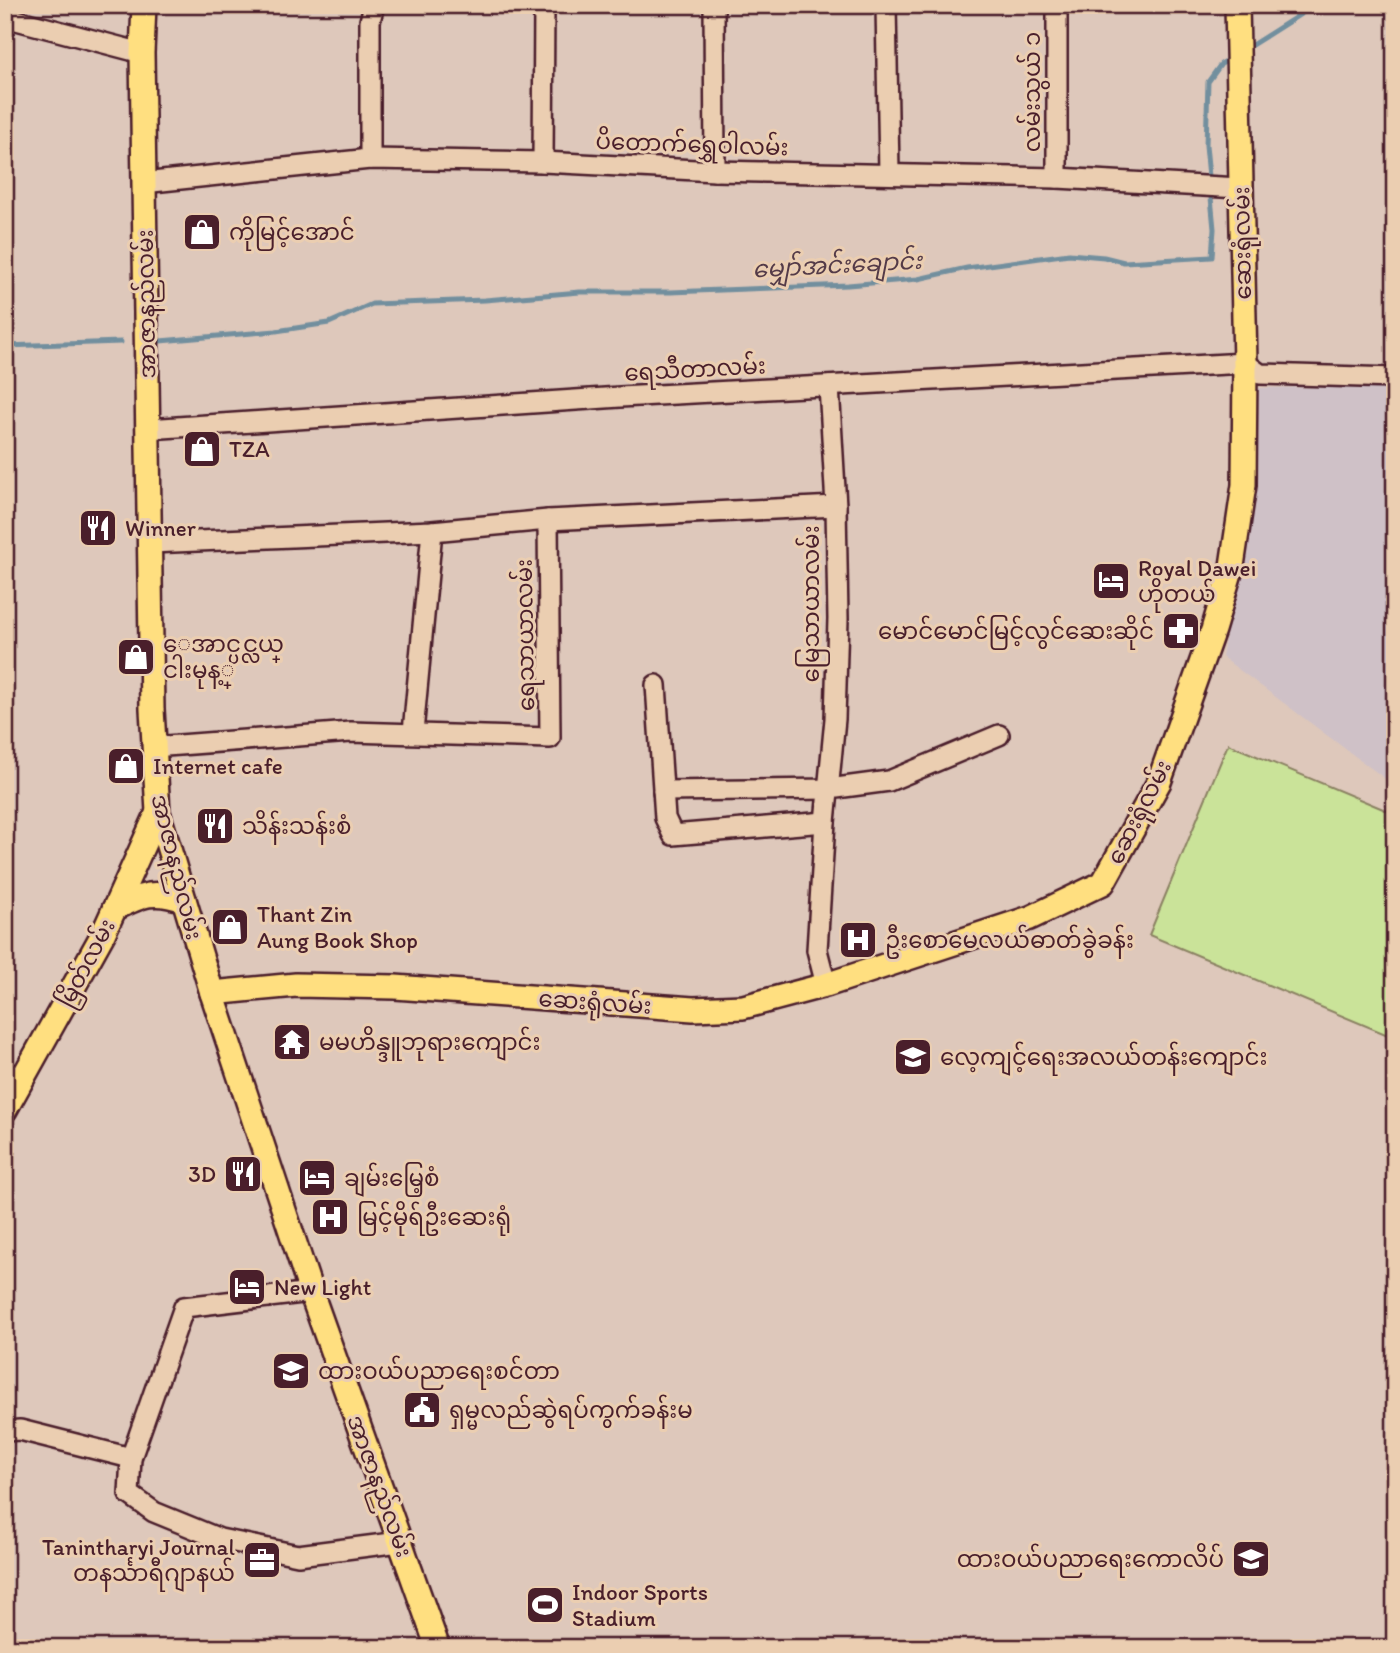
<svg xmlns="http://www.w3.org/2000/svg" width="1400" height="1653" viewBox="0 0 1400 1653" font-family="Itim,'Noto Sans Myanmar',sans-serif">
  <rect width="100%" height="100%" fill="#dec8bb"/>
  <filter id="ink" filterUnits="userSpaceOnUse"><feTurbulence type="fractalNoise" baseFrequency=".0143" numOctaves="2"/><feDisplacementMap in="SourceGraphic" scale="14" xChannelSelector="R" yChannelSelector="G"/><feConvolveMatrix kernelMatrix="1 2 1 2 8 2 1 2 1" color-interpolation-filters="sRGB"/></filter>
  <g filter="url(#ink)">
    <path fill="#cfc1c7" d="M1395,386V786L1222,657L1255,471L1257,388Z"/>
    <path fill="#cae399" stroke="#8a8162" stroke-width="2" d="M1228,744L1395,814V1038L1149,935Z"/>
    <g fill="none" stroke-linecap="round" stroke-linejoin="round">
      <g stroke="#728f9e" stroke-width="5">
        <path d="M1244,50L1315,5"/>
        <path d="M160,341L276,331L329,323L372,304L485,300L580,292H671L848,285L918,279L967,268L1069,254L1104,257L1124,262L1212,257L1214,229L1206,145L1208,82L1221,64L1233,57"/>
        <path d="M5,346L121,342"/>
      </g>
      <defs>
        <g id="minor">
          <path d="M714,5L715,171"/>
          <path d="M886,5L889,173"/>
          <path d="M1057,5V178"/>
          <path d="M5,17L142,53"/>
          <path d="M370,159V21L374,5"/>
          <path d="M543,162L544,5"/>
          <path d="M143,183L370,159L543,162L715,171L1057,178L1240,188"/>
          <path d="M148,429L620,397L1245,363L1260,374L1395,378"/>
          <path d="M150,543L432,531L548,520L836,506"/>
          <path d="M656,685L665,818L673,835L825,822"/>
          <path d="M413,732L432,531"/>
          <path d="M153,747L351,732L550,738L548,520"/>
          <path d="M663,791L829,789L889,781L999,735"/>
          <path d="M826,985L817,950L825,822L835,719L838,619L836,506L829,386"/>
          <path d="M5,1072L22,1078"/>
          <path d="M5,1431L20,1430L131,1458L129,1494L154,1512L220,1539L298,1555L400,1542"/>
          <path d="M131,1458L184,1307L311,1292"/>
        </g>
        <g id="major">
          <path d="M144,5L142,53L152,709L158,812L212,993L311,1292L438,1648"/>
          <path d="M114,909C142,895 153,889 184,900"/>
          <path d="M212,993L296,985L395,987L693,1009L743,1007L826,985L1030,918L1103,883L1159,782L1213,630L1232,566L1244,485L1245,363L1237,5"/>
          <path d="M5,1110L103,934L158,812"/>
        </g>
      </defs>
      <use href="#minor" stroke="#4a1f2b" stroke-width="24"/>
      <use href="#major" stroke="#4a1f2b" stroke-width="28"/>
      <use href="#minor" stroke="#ebceb1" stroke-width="19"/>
      <use href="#major" stroke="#ffdf80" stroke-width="23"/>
    </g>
  </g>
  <defs>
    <symbol id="shop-square" viewBox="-11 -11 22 22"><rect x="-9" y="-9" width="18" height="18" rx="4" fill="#4a1f2b" stroke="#ebceb1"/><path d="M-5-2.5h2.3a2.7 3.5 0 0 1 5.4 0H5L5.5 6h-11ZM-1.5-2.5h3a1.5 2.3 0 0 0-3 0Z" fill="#fff"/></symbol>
    <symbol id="restaurant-square" viewBox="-11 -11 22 22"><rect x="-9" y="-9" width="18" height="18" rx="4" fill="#4a1f2b" stroke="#ebceb1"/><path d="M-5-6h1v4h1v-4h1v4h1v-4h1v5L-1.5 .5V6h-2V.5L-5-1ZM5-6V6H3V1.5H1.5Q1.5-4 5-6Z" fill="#fff"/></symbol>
    <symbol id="hotel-square" viewBox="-11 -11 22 22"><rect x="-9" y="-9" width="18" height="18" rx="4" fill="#4a1f2b" stroke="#ebceb1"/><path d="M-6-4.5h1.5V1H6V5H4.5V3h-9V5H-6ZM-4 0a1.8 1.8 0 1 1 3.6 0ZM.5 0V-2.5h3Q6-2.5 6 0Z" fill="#fff"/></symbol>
    <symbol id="pharmacy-square" viewBox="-11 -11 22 22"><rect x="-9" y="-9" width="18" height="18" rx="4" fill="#4a1f2b" stroke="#ebceb1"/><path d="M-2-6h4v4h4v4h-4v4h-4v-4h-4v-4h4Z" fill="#fff"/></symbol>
    <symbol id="hospital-square" viewBox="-11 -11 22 22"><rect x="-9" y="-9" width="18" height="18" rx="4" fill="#4a1f2b" stroke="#ebceb1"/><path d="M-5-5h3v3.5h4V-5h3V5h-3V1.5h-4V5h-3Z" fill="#fff"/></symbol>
    <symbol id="temple-square" viewBox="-11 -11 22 22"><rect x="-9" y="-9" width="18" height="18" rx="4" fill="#4a1f2b" stroke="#ebceb1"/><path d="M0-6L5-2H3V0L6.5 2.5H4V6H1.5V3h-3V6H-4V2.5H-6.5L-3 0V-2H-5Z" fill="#fff"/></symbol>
    <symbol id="school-square" viewBox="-11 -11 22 22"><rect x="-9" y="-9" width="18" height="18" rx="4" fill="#4a1f2b" stroke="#ebceb1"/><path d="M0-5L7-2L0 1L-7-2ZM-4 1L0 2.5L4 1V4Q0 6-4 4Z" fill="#fff"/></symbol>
    <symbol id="civic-square" viewBox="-11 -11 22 22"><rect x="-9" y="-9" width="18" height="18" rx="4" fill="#4a1f2b" stroke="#ebceb1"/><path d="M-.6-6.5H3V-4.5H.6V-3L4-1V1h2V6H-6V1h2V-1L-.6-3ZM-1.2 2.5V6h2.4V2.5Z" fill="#fff"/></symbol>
    <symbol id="university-square" viewBox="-11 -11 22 22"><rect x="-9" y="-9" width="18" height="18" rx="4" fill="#4a1f2b" stroke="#ebceb1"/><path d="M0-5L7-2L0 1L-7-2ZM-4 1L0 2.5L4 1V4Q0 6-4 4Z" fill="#fff"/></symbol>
    <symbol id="office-square" viewBox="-11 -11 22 22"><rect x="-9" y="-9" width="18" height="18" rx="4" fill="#4a1f2b" stroke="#ebceb1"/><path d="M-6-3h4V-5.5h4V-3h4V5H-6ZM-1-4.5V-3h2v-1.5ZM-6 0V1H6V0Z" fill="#fff"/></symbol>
    <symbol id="stadium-square" viewBox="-11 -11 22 22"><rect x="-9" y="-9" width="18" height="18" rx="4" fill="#4a1f2b" stroke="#ebceb1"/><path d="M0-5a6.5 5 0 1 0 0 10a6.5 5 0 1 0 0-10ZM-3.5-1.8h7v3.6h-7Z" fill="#fff"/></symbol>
  </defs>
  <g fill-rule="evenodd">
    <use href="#shop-square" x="180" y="210" width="44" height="44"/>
    <use href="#shop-square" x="180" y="427" width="44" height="44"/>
    <use href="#restaurant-square" x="76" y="506" width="44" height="44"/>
    <use href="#hotel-square" x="1089" y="559" width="44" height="44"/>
    <use href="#pharmacy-square" x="1159" y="609" width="44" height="44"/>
    <use href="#shop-square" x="114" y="635" width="44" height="44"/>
    <use href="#shop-square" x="104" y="744" width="44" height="44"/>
    <use href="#restaurant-square" x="193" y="804" width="44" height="44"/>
    <use href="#shop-square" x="208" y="905" width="44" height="44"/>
    <use href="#hospital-square" x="836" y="918" width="44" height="44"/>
    <use href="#temple-square" x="270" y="1020" width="44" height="44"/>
    <use href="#school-square" x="891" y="1035" width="44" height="44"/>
    <use href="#restaurant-square" x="221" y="1152" width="44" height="44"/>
    <use href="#hotel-square" x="295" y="1156" width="44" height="44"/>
    <use href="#hospital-square" x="308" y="1195" width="44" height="44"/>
    <use href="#hotel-square" x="225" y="1265" width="44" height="44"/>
    <use href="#school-square" x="269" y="1349" width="44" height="44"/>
    <use href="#civic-square" x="400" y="1388" width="44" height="44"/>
    <use href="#university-square" x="1229" y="1537" width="44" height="44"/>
    <use href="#office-square" x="240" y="1538" width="44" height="44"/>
    <use href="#stadium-square" x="523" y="1583" width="44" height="44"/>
  </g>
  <g text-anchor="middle" stroke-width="6" stroke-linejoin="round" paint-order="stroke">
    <g font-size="23" fill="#4a1f2b" stroke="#ebceb1">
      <text transform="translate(1032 92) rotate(-90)" y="8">လမ်းသွယ် ၁</text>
      <text transform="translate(692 144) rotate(2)" y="8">ပိတောက်ရွှေဝါလမ်း</text>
      <text transform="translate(1242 243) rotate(-91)" y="8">ဆေးရုံလမ်း</text>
      <text transform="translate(146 304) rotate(-91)" y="8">အာဇာနည်လမ်း</text>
      <text transform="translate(695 369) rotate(-3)" y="8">ရေသီတာလမ်း</text>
      <text transform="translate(811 604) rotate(-90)" y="8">မြေသာယာလမ်း</text>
      <text transform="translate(525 635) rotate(-91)" y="8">ရေသာယာလမ်း</text>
      <text transform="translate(1139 812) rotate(-63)" y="8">ဆေးရုံလမ်း</text>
      <text transform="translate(177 867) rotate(76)" y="8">အာဇာနည်လမ်း</text>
      <text transform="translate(86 963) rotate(-62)" y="8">မြိတ်လမ်း</text>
      <text transform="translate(595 1002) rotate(4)" y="8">ဆေးရုံလမ်း</text>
      <text transform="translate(380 1486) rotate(70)" y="8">အာဇာနည်လမ်း</text>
    </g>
    <g font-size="23" fill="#4a1f2b" stroke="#ebceb1" text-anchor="start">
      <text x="229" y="240">ကိုမြင့်အောင်</text>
      <text x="229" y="457">TZA</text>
      <text x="125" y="536">Winner</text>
      <text x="1138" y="576">Royal Dawei<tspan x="1138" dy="26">ဟိုတယ်</tspan></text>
      <text x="1154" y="639" text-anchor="end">မောင်မောင်မြင့်လွင်ဆေးဆိုင်</text>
      <text x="163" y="652">ေအာင္ပင္လယ္<tspan x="163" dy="26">ငါးမုန့္</tspan></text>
      <text x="153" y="774">Internet cafe</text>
      <text x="242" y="834">သိန်းသန်းစံ</text>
      <text x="257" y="922">Thant Zin<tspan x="257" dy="26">Aung Book Shop</tspan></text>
      <text x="885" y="948">ဦးစောမေလယ်ဓာတ်ခွဲခန်း</text>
      <text x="319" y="1050">မမဟိန္ဒူဘုရားကျောင်း</text>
      <text x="940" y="1065">လေ့ကျင့်ရေးအလယ်တန်းကျောင်း</text>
      <text x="216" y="1182" text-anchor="end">3D</text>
      <text x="344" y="1186">ချမ်းမြေ့စံ</text>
      <text x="357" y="1225">မြင့်မိုရ်ဦးဆေးရုံ</text>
      <text x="274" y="1295">New Light</text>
      <text x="318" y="1379">ထားဝယ်ပညာရေးစင်တာ</text>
      <text x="449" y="1418">ရှမ္မလည်ဆွဲရပ်ကွက်ခန်းမ</text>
      <text x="235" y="1555" text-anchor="end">Tanintharyi Journal<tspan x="235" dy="26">တနင်္သာရီဂျာနယ်</tspan></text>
      <text x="1224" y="1567" text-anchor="end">ထားဝယ်ပညာရေးကောလိပ်</text>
      <text x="572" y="1600">Indoor Sports<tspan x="572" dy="26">Stadium</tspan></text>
    </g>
    <g font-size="24" font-style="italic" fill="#543b48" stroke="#ebceb1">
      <text transform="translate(837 265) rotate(-3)" y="8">မျှော်အင်းချောင်း</text>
    </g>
  </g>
  <rect width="1400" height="1653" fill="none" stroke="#ebceb1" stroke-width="28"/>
  <rect x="14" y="14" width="1372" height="1625" fill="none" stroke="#4a1f2b" stroke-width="2.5" filter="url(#ink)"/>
</svg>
